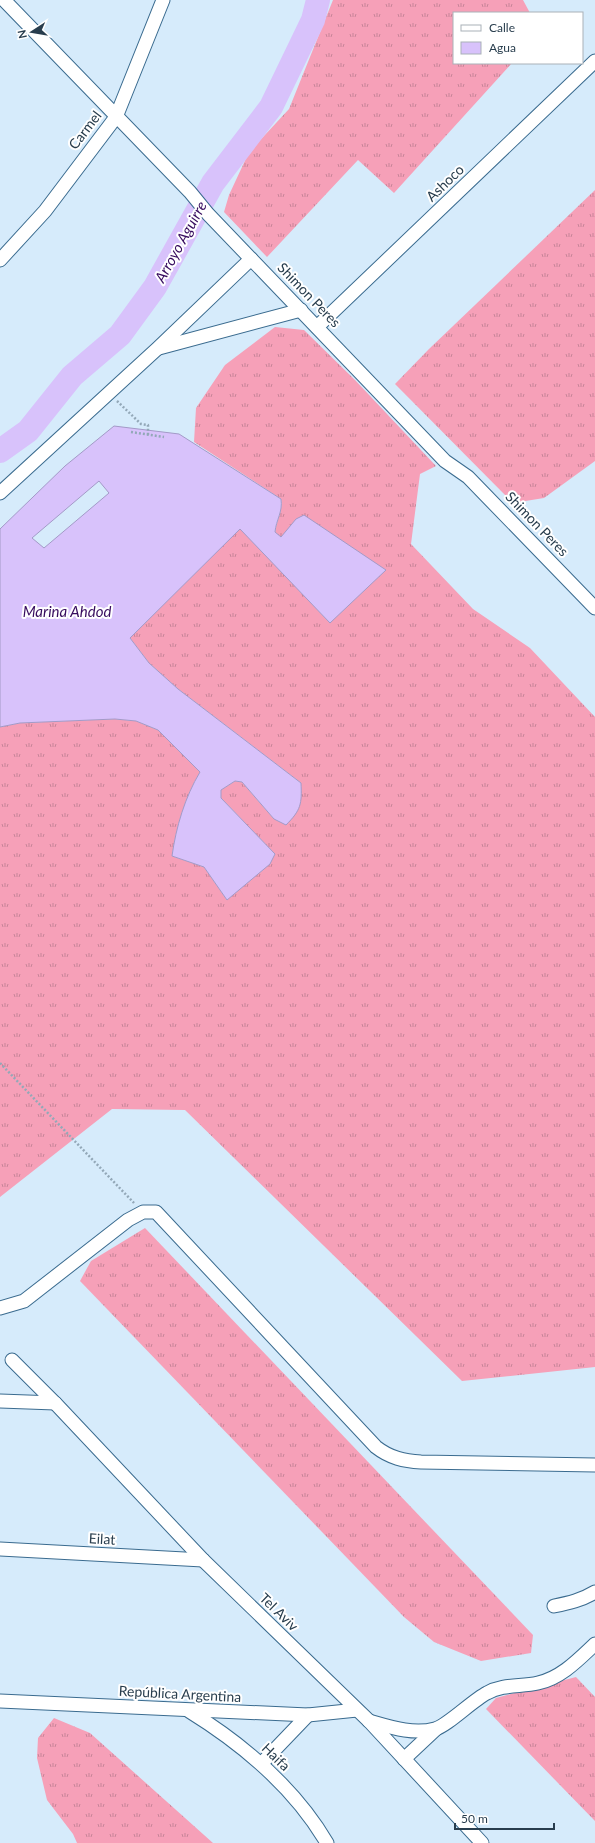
<svg xmlns="http://www.w3.org/2000/svg" width="595" height="1843" viewBox="0 0 595 1843" font-family="Lato,sans-serif">
  <defs>
    <pattern id="grass-tufts" width="24" height="20" patternUnits="userSpaceOnUse"><rect width="24" height="20" fill="#f6a0b8"/><path d="M3 7l-1-3M5 7V3M7 7l1-3M15 17l-1-3M17 17v-4M19 17l1-3" fill="none" stroke="#c78498"/></pattern>
  </defs>
  <rect width="100%" height="100%" fill="#d6ebfb"/>
  <g fill="url(#grass-tufts)">
    <path d="M333,0H523L530,13H454V63H512L394,193L358,160L267,257L224,212L229,195L249,152L289,109Z"/>
    <path d="M595,190V461L544,498L513,503L395,384L429,349Z"/>
    <path d="M275,327L304,330L355,380L436,466L420,474L411,544L473,609L530,648L595,717V1367L462,1381L185,1110L112,1109L0,1197V727L20,723L115,719L136,721L158,730L200,772C185,797 176,828 172,856L204,867L227,900L275,854L221,798V790L235,781L242,782L274,819L301,783L178,689L149,663L130,638L240,528L330,623L289,529L281,537L275,533C276,521 283,512 281,499L194,442L196,408L225,365Z"/>
    <path d="M145,1228L533,1635L531,1653L481,1661L434,1642L404,1617L80,1281L91,1261Z"/>
    <path d="M576,1677L595,1697V1821L486,1709L496,1698Z"/>
    <path d="M54,1718L90,1733L213,1843H77L73,1834L47,1800L37,1758L38,1738Z"/>
  </g>
  <path fill="#d8c2fb" stroke="#a39ac7" fill-rule="evenodd" d="M114,426L179,434L281,499C283,512 276,520 275,532L281,537L296,519L304,515L386,570L330,623L240,529L130,638L149,663L178,689L301,783C302,804 301,810 286,825L274,819L242,782L235,781L221,790V798L275,854L270,864L227,900L204,867L172,856C176,827 185,797 200,772L158,730L136,721L115,719L20,723L0,727V529L65,466ZM99,481L109,493L44,548L32,538Z"/>
  <g fill="none" stroke-linecap="round" stroke-linejoin="round">
    <path stroke="#d8c2fb" stroke-width="24" d="M0,451L28,431L72,376L120,335L155,287L213,183L271,107L313,20L318,0"/>
    <defs>
      <g id="minor">
        <path d="M4,0L190,192L208,214L445,461L468,477L595,608"/>
        <path d="M0,260L45,211L116,117L163,0"/>
        <path d="M317,327L595,61"/>
        <path d="M159,348L301,310"/>
        <path d="M0,493L158,348L251,259"/>
        <path d="M0,1308L24,1301L128,1220L143,1212H156L376,1447C390,1458 404,1461 421,1462L595,1465"/>
        <path d="M12,1360L55,1403L203,1560L369,1721L482,1843"/>
        <path d="M0,1401L55,1403"/>
        <path d="M0,1549L203,1560"/>
        <path d="M554,1606C569,1603 582,1600 595,1592"/>
        <path d="M0,1701L308,1715L357,1710"/>
        <path d="M189,1711C244,1745 294,1787 327,1843"/>
        <path d="M369,1721C390,1727 413,1735 435,1729C447,1726 473,1700 487,1693C503,1684 521,1687 538,1683C561,1678 578,1660 595,1644"/>
        <path d="M404,1759L436,1729"/>
        <path d="M262,1763L308,1715"/>
      </g>
    </defs>
    <use href="#minor" stroke="#3a6b8f" stroke-width="15"/>
    <g stroke="#93a8b8" stroke-width="2.5" stroke-dasharray="2 2" stroke-linecap="butt">
      <path d="M117,401L141,424L148,425V435"/>
      <path d="M131,432L164,437"/>
      <path d="M0,1063L134,1203"/>
    </g>
    <use href="#minor" stroke="#fff" stroke-width="13"/>
  </g>
  <g text-anchor="middle" stroke-width="4" stroke-linejoin="round" paint-order="stroke">
    <g font-size="14" fill="#283d4d" stroke="#fff">
      <text transform="translate(85 130) rotate(-53)" y="5">Carmel</text>
      <text transform="translate(445 183) rotate(-44)" y="5">Ashoco</text>
      <text transform="translate(309 295) rotate(46)" y="5">Shimon Peres</text>
      <text transform="translate(537 524) rotate(46)" y="5">Shimon Peres</text>
      <text transform="translate(102 1539) rotate(3)" y="5">Eilat</text>
      <text transform="translate(279 1612) rotate(44)" y="5">Tel Aviv</text>
      <text transform="translate(180 1694) rotate(3)" y="5">República Argentina</text>
      <text transform="translate(276 1757) rotate(44)" y="5">Haifa</text>
    </g>
    <g font-size="15" font-style="italic" fill="#370c5e" stroke="#fff">
      <text transform="translate(181 242) rotate(-61)" y="5">Arroyo Aguirre</text>
      <text x="67" y="617">Marina Ahdod</text>
    </g>
  </g>
  <rect x="453" y="12" width="130" height="52" fill="#ffffff" stroke="#a9b1b8"/>
  <rect x="461" y="25" width="20" height="6" fill="#ffffff" stroke="#a9b1b8"/>
  <text x="489" y="32" font-size="12" fill="#283d4d">Calle</text>
  <rect x="461" y="42" width="20" height="12" fill="#d8c2fb" stroke="#a9b1b8"/>
  <text x="489" y="52" font-size="12" fill="#283d4d">Agua</text>
  <g transform="translate(32 32) rotate(258)" stroke="#ffffff" stroke-width="3" paint-order="stroke">
  <path d="M0-3L7 15L0 10L-7 15Z" fill="#283d4d"/>
  <text y="-6" font-size="11" font-weight="bold" text-anchor="middle" fill="#283d4d">N</text>
  </g>
  <path d="M455 1823v6h99v-6" fill="none" stroke="#283d4d" stroke-width="2"/>
  <text x="461" y="1823" font-size="12" fill="#283d4d" stroke="#ffffff" stroke-width="3" paint-order="stroke">50 m</text>
</svg>
